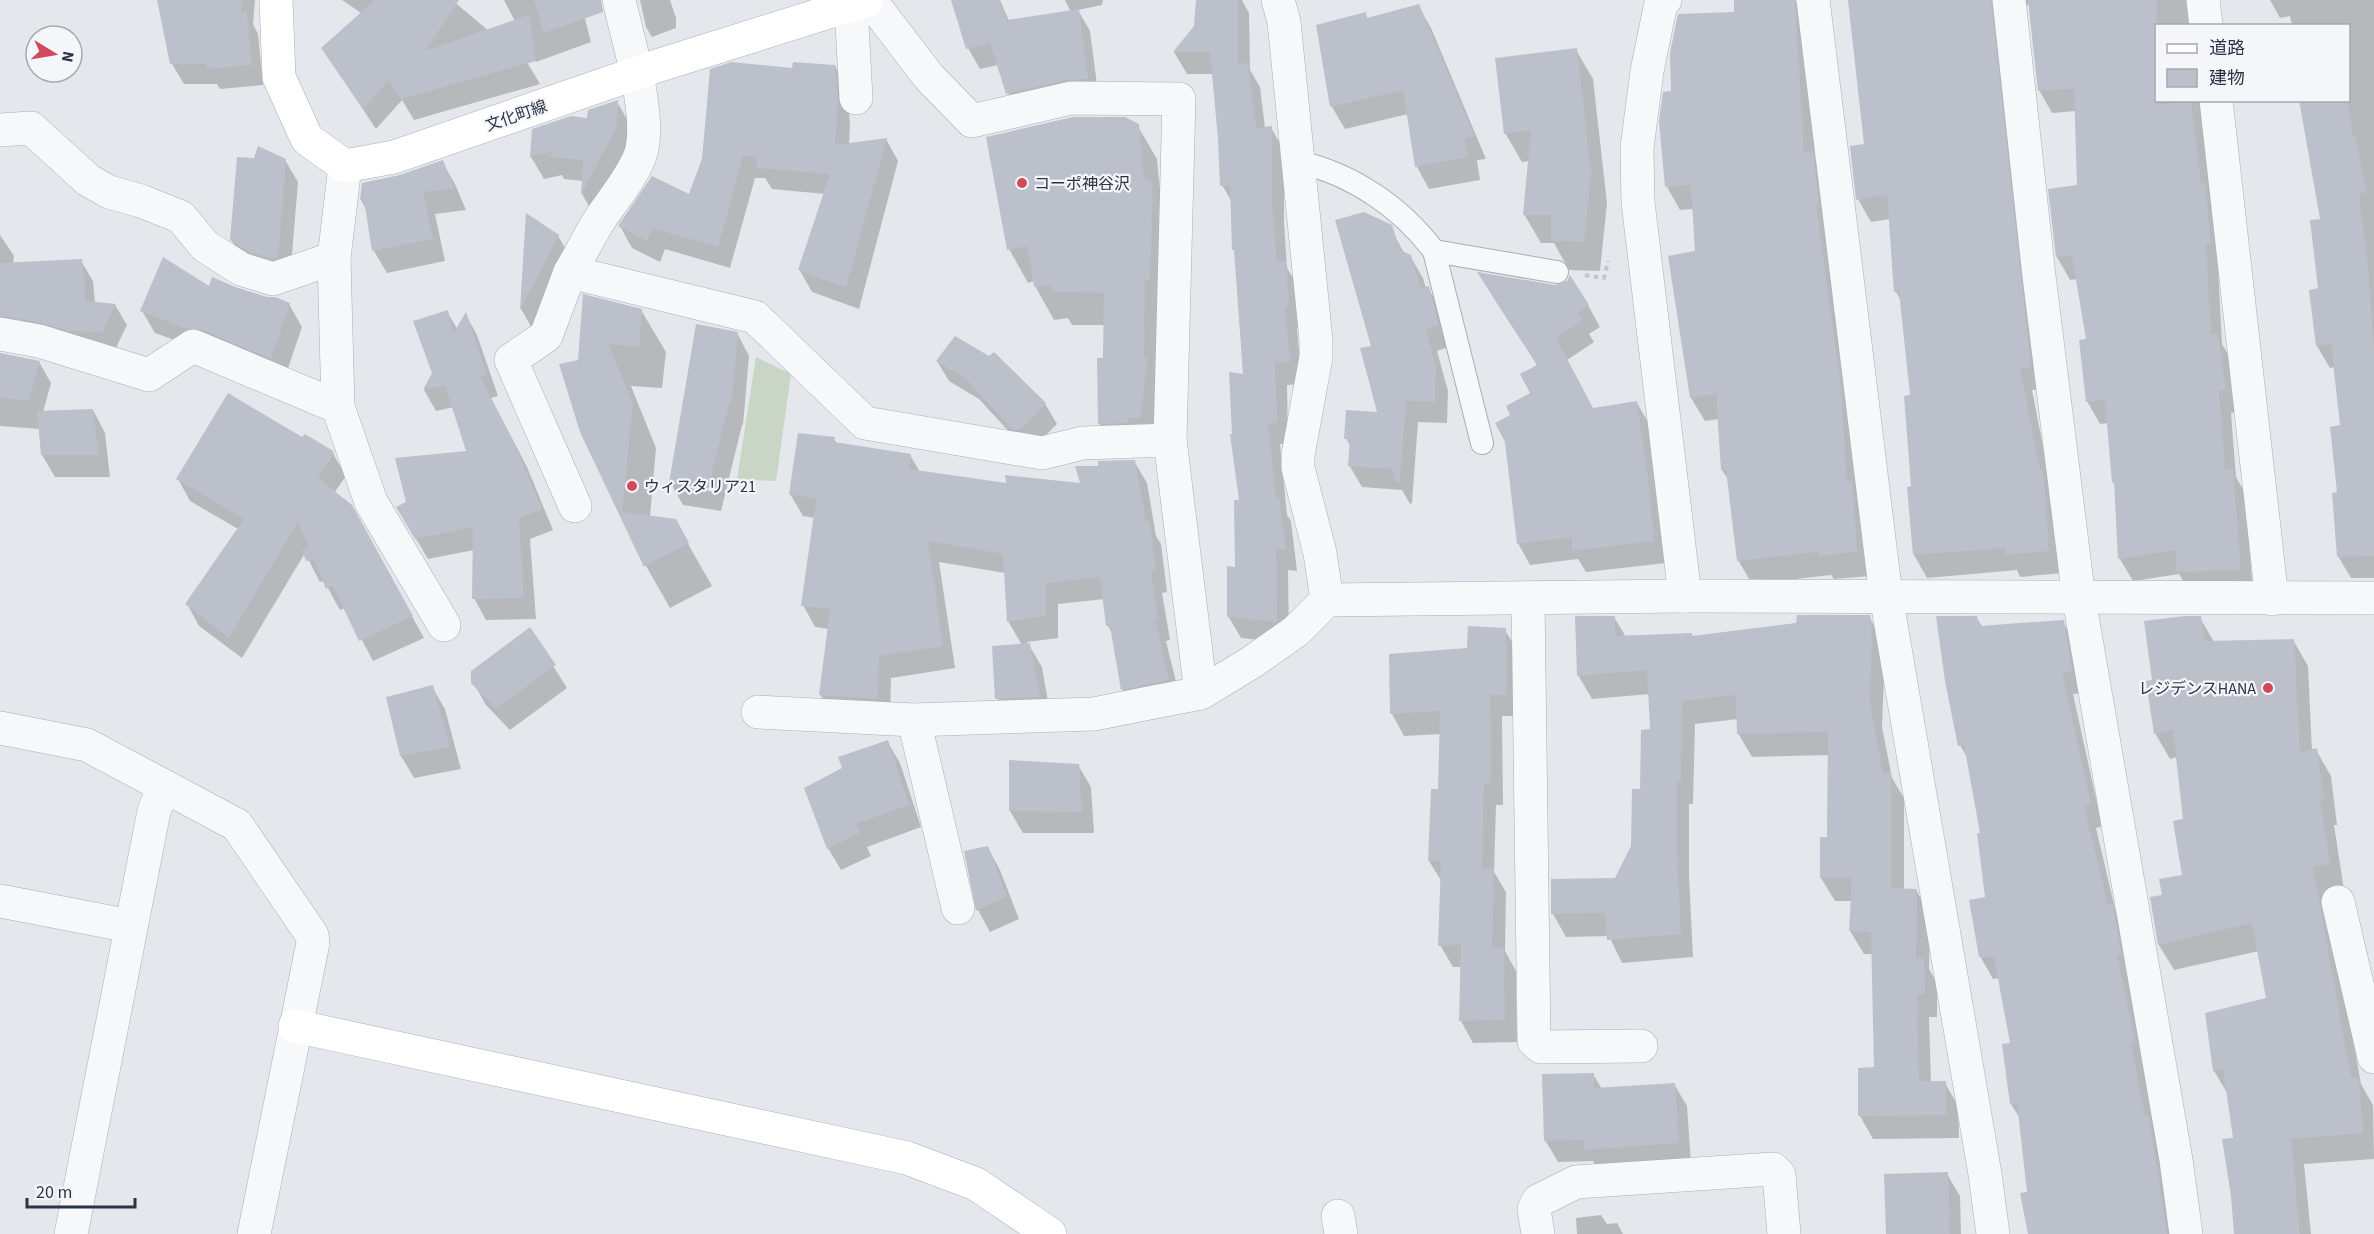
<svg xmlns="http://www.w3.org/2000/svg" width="2374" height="1234" viewBox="0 0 2374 1234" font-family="'Source Sans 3','Noto Sans JP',sans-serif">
  <rect width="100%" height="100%" fill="#e4e7ec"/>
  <path fill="#c9d6c5" d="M756,357L791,374L776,481L737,479Z"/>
  <g fill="#0003" fill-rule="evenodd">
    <path d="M204,0H255L253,24L258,34L263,85L220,89L217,84H184L172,64Z"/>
    <path d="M342,0H452L528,64L540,84L414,120L402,100L376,129L322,48L361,13Z"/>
    <path d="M504,0H580L591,42L536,62Z"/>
    <path d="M640,0H670L676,18V28L652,37L646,27Z"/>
    <path d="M953,0H1000L1009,21L1071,12L1065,0H1103L1102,5L1078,10L1090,31L1099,100L1020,114L1008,93L998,65L980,69L968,48Z"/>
    <path d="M1198,0H1242L1249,13L1250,70L1260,87L1265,128H1271L1284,150V223L1287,268L1298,286L1300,328L1297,329L1302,384L1287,385L1288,444H1280L1287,515L1291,521L1297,571L1288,570L1289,643L1241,638L1228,616L1237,568L1241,501L1234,436L1244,375L1236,254L1233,249L1232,202L1222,185L1213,74H1187L1174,52L1196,26Z"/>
    <path d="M1751,0H1795L1808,22L1815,159L1825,176L1870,576L1834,579L1831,575L1752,584L1738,560L1729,481L1722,470L1719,419L1705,421L1691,398L1697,253L1694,209L1680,210L1667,187L1673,93L1736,13Z"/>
    <path d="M1849,0H2200L2197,26H2156V100H2202L2218,267L2222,344L2230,358L2238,412L2231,413L2236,477L2245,493L2253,593L2191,594L2179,574L2133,581L2120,559L2116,487L2113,482L2108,423L2100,424L2087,401L2088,340L2077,279L2070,280L2057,257L2078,187L2076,111L2052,113L2039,90L2030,5L2021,4L2043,389L2032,390L2051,487L2062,573L2020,577L2017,570L1927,578L1914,555L1912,397L1901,301L1896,292L1890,219L1871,222L1858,199L1865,146Z"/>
    <path d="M2270,0H2374V578H2351L2338,556L2342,426L2335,367L2330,368L2317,346L2322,220L2301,100H2348V26H2292L2290,16L2280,18Z"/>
    <path d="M1418,6L1431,28L1486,159L1477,160L1480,180L1429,189L1417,167L1408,114L1345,129L1332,107L1318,26L1365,14L1368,20Z"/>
    <path d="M1576,50L1593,79L1607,203L1600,271L1569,270L1554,243H1541L1524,214L1529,161L1522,162L1505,133Z"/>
    <path d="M835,66L847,88L850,125L849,145L886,139L898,161L859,309L812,292L799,269L825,194L772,189L765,178H755L730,268L665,249L660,262L632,248L620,226L690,196L794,70Z"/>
    <path d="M617,102L630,124L629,145L594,215L582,194L583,181L564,179L562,175L544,179L531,157L533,130L589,120Z"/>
    <path d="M1137,125L1157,159L1161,201L1159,451L1118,456L1099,423L1105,325H1072L1068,318L1054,320L1035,286L1034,281L1028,283L1009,249Z"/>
    <path d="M285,160L298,182L290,279L244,262L231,239Z"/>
    <path d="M442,162L455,184L466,210L435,214L445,261L387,273L374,251L366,209L361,200L401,176Z"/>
    <path d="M527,216L558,236L571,258L533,330L521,309Z"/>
    <path d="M1389,225L1404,253L1410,256L1423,278L1426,289L1428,288L1441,310L1449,347L1437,351L1448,391L1447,423L1418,422L1412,503L1410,504L1402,490L1362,487L1349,465L1351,447L1346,438L1379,414L1372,347Z"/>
    <path d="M0,235L14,256L13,264L81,261L93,281L95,303L115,305L127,325L114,352L0,340Z"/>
    <path d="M210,288L289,304L302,327L284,380L155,333L142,311Z"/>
    <path d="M1491,294L1588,305L1600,327L1589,334L1594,342L1567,360L1593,410L1637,403L1649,424L1666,563L1586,572L1578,559L1530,565L1518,543L1512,415L1532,394L1538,366Z"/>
    <path d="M641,310L666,352L662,388L631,386L656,448L650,517L675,521L712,586L670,608L646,566L581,432L580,361Z"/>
    <path d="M447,312L458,330L466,315L477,335L498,396L491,398L527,467L553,530L530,539L536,619L486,620L474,598V550L428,559L398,508L408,503L468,452L454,407L436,411L424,390L433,373Z"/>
    <path d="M737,333L749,356L743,425H742L721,511L683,505L670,482ZM684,484L716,489V492L684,487Z"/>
    <path d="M994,354L1045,404L1057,424L1031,450L1025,449L979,399L949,381L937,361L989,358Z"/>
    <path d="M0,355L39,362L51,383L43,412L93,410L105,433L110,477H55L42,455L40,429L0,426Z"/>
    <path d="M302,439L332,452L346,476L334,493L364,529L424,638L373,661L345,608L340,610L324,581L320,582L305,553L242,658L199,626L187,604L238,529L190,501L178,479Z"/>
    <path d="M834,439L837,444L910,455L920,472L1007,485H1082L1100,468L1134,461L1147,483L1156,536L1161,544L1167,592L1162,593L1170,640L1166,641L1181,702L1135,711L1122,689L1112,633L1108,626L1105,599L1058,604V638L1027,642L1042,667L1051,719L1009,720L997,698L1022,645L1008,621L1005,573L939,562L955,668L891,678L890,721L833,716L820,694L829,629L815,627L803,605L815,518L803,516L790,494Z"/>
    <path d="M1614,617L1626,637H1693L1869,617L1883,640L1885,652L1882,727L1892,778L1904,798V890H1916L1930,913L1929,969L1937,983V1017H1929L1931,1083H1945L1958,1106L1959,1138L1873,1139L1860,1116L1875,1069L1873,954H1864L1850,931L1852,901H1835L1821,878L1828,838L1830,755L1752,757L1738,733V719L1695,724L1693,804H1689V876L1693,957L1622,963L1609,936L1566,937L1553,914L1616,879L1633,847L1651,730L1650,694L1592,699L1578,675Z"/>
    <path d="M1976,617L1983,628L2063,622L2076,644L2084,693L2073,694L2102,826L2096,828L2116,913L2125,928L2176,1234H2030L2029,1193L2021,1120L2011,1104L2004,1046L2012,1044L2000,978L1993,979L1980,956L1986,898L1982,834L1968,759L1960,745Z"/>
    <path d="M2200,618L2214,642L2293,640L2308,666L2312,751L2316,750L2331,776L2337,825H2334L2344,890L2327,892L2361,1084L2373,1105L2374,1159L2304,1164L2311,1234H2235V1139L2229,1096L2214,1071L2207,1014L2268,999L2259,951L2174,970L2159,945L2151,898L2163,896L2184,877V820L2177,757L2170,759L2155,733L2154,681Z"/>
    <path d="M530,629L567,688L510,730L486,705L473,682Z"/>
    <path d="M1505,630L1518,652L1519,716H1502L1503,805H1496L1494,872L1506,892L1505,951L1516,971L1517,1042L1473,1043L1461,1021L1462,967H1453L1440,945L1442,882L1429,861L1439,791L1441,734L1404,736L1392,714L1468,649Z"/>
    <path d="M432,687L445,709L461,769L414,778L401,756Z"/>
    <path d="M887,741L900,763L921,827L867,847L871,856L841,870L828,848L844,769Z"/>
    <path d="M1078,765L1091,787L1094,833H1023L1010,811Z"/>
    <path d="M988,848L1000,870L1019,919L990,932L978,910L966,852Z"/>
    <path d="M1593,1074L1602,1089L1674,1084L1687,1106L1691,1164L1598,1171L1593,1161L1558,1162L1545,1140Z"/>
    <path d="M1947,1174L1960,1196L1961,1234H1887Z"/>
    <path d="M1601,1215L1607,1224L1617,1223L1623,1234H1577L1576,1218Z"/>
  </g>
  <g fill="#bbc0ca">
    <path d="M157,0H242L241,12L247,11L252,65L207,69L206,64H170Z"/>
    <path d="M375,0H459L425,51L529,15L536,61L401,99L389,80L363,109L321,48Z"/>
    <path d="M534,0H601L603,12L544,33Z"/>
    <path d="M951,0H999L1007,20L1079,9L1088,79L1067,80L1006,94L990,43L966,49Z"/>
    <path d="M1196,0H1238V64L1248,63L1256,128L1272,126V200L1277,262H1286L1289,307H1285L1290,362L1275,363L1277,423H1268L1276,497H1279L1286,549H1276L1277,622L1227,617V566L1235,567L1234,500H1239L1230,434H1232L1229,372L1243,374L1234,250H1232L1230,185L1220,186L1218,139L1210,52H1173L1194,26Z"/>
    <path d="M1734,0H1795L1804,153L1813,151L1819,205H1816L1841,387L1847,482L1852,481L1857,552L1819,556L1818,552L1737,561L1726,470H1721L1716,394L1690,398L1668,256L1695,251L1691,185L1665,187L1659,121L1663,92L1671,91L1670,53L1678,14L1734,12Z"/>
    <path d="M1848,0H1991L2031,367L2020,368L2040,470H2043L2049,551L2006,555L2005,548L1913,555L1907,487L1911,486L1904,396L1910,395L1899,292H1894L1887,195L1856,200L1850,146L1864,144Z"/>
    <path d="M2028,0H2157V105L2191,101L2201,184L2205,183L2211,244L2206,245L2211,335L2218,334L2226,390L2219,391L2225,470L2233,469L2241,570L2176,572V550L2118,559L2114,482L2112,483L2105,400L2086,402L2079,340L2086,339L2072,256L2056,257L2048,189L2077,185L2074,89L2038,91Z"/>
    <path d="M1419,4L1475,137L1465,138L1468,157L1415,167L1403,90L1330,107L1316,25L1366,12L1367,18Z"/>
    <path d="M1577,48L1591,173L1584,242L1551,241V215H1523L1531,130L1504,134L1495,58Z"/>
    <path d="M731,62L792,68L793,62L835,65L838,102L835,145L887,138L846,288L798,270L830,174L757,168V157L743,156L718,247L652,228L647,241L618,226L652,176L689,194L702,159L710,69Z"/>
    <path d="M618,100L617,123L618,124L581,195L583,160L550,157L553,152L530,157L532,129L571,116L587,118L588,110Z"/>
    <path d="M2299,100H2348L2353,137L2355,136L2367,192L2359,194L2368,266L2374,352V556L2337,557L2332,493L2337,492L2330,427L2340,425L2331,344L2316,346L2309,290L2318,288L2310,220L2320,219Z"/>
    <path d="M1073,117H1125L1139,124L1144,179L1153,183L1150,280H1145L1144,357H1147L1141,418H1128L1129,423L1098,424L1097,358H1103L1104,293L1052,292L1050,285L1034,287L1027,246L1007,250L986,137Z"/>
    <path d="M258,146L286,159L278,257L273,259L249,252L230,240L237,157L254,158Z"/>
    <path d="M443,160L454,188L423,192L433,239L372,251L364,200H360L362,183L400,175Z"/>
    <path d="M1364,212L1392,225L1400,250L1411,255L1421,288L1429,286L1438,322V326L1426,329L1436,368L1435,402L1406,401L1400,482H1396L1392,469L1348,466L1350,439H1344L1346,410L1377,412L1360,348L1371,346L1335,220Z"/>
    <path d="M526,213L559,235L520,310Z"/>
    <path d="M163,257L209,286L212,277L235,287L267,297H275L290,303L271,359L200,329H187L140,311Z"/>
    <path d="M82,259L86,301L116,304L102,332L69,331L42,323L0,316V263Z"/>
    <path d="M1477,272L1555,285L1567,281L1570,275L1589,305L1577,313L1583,320L1556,338L1593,408L1637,401L1648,479L1654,541L1572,551V537L1517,544L1505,442L1495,423L1510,415L1506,406L1530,393L1520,374L1537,365Z"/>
    <path d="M583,294L642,309L639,347L608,344L633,404L622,512L676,519L689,543L644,567L580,432L559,364L578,360Z"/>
    <path d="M448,310L453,334L466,312L487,375L480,377L515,445L542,509L519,518L524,598L472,599L473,527L415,539L396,507L406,502L395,458L466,451L445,385L423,390L432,373L413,321Z"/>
    <path d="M696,324L738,332L731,403H729L708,489L669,483Z"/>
    <path d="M955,336L989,356L994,352L1046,403L1020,430L1012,429L966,379L936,361Z"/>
    <path d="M0,353L40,361L29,401L0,397Z"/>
    <path d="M228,393L302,437L305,434L333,451L334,454L318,478L352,505L413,616L359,641L333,586L326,589L314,560L306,561L302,550L309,547L298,522L229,638L185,604L244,519L176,479Z"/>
    <path d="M93,409L99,455H41L37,411Z"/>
    <path d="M798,433L835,437L834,442L911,454L909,469L1006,483L1005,475L1080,483L1075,466H1098V461L1135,460L1146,521H1150L1156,570L1151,571L1158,619H1155L1169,680L1121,690L1110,626H1106L1100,577L1046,583V616L1007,622L1003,554L928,541L943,646L879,656L878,699L819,695L830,609L801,606L816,499L789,494Z"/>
    <path d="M1797,615H1870L1872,628L1870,703L1883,773H1891V888L1917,889L1916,959L1924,958L1925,994H1917L1919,1081H1946V1115L1858,1116V1068L1874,1067L1871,932L1849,931L1852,878H1820V837H1827L1828,732L1737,734L1736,695L1682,701L1681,781H1677V852L1681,934L1607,940L1605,913L1551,914V879L1615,878L1631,846L1632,789H1640L1641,730L1650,729L1647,670L1577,676L1575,616H1615V636L1692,633V636L1796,623Z"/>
    <path d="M1936,616H1977L1979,626L2064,620L2072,671L2062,672L2091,804L2084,806L2108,905L2113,904L2121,954L2117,955L2135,1042L2131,1043L2145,1116H2149L2167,1234H2028L2020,1193L2027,1192L2017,1103L2010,1104L2002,1044L2010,1043L1994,957H1979L1969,900L1985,897L1977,833H1980L1964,745L1958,746L1945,681Z"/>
    <path d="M2185,616H2201L2205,641L2294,639L2300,752L2317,748L2324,799H2320L2330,864L2313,867L2351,1078H2359L2363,1133L2291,1139L2300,1234H2234L2231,1196L2222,1139L2233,1138L2223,1069L2213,1071L2205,1013L2266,998L2252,923L2158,945L2150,897L2162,895L2159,879L2182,875L2173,821L2183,819L2173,730L2154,734L2146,681L2152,680L2144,621Z"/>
    <path d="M1468,626L1506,628L1507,695H1490L1491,783H1484L1482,869L1494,868L1492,948L1504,947L1505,1020L1459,1021L1461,944L1438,946L1441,861H1428L1431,789H1438L1440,711L1390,714L1389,654L1467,648Z"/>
    <path d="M530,627L556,665L496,709L471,683V671Z"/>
    <path d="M1030,643L1040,697L995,699L992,646Z"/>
    <path d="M433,685L450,747L400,756L386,697Z"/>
    <path d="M888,740L909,805L856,824L860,833L827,849L804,788L842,768L838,757Z"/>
    <path d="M1009,760L1079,764L1082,812L1009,811Z"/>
    <path d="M988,846L1007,896L976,911L964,851Z"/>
    <path d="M1594,1073V1088L1675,1083L1679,1143L1584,1150V1140L1544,1141L1542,1074Z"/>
    <path d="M1948,1172L1950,1234H1886L1884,1174Z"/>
  </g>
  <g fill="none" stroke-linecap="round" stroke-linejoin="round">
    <defs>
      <g id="lane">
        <path d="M1299,162C1352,174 1401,207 1434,251L1482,443"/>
        <path d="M1434,251L1557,272"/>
      </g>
      <g id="street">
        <path d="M619,0C628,41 650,109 642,149C638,169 614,199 602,216C590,234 581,254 570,272L755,317L865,423L1042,453L1083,443L1170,440"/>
        <path d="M870,0L929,77L972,121L1071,98L1179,99L1170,440L1201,693"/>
        <path d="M1278,0L1284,22L1316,340V357L1298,455V468L1320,553L1327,600"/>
        <path d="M1665,0L1661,3L1647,71L1637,148L1638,202L1685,596"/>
        <path d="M1813,0L1886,596L1985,1174L1993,1234"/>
        <path d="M2009,0L2039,276L2079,599L2176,1160L2186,1234"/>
        <path d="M2203,0L2206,26"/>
        <path d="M851,5L856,98"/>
        <path d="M2216,100L2272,599"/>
        <path d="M0,130L31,128L88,180L109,192L141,201L181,217L205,246L241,269L273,279L334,258"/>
        <path d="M345,166L334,258L338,407L371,502L444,625"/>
        <path d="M570,272L546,336L511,360L575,506"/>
        <path d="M0,334L39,341L149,375L193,346L338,407"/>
        <path d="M1528,598L1534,1041L1541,1047L1641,1046"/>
        <path d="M758,712L914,720L1094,714L1154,702L1201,693L1252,662L1296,631L1327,600L1685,596L2374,598"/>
        <path d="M914,720L958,908"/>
        <path d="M0,728L87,745L237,825L312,935L313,943L254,1234"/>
        <path d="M0,901L130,926"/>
        <path d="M2338,902L2374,1057"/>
        <path d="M1338,1216L1341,1234"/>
        <path d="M71,1234L154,811L164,786"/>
        <path d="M1538,1234L1534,1209L1538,1201L1576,1182L1773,1169L1779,1175L1784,1234"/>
      </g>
      <g id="secondary">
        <path d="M276,0L279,77L307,139L345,166L394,157L660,65L867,0"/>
        <path d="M295,1026L907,1158L976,1184L1050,1234"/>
      </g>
    </defs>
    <use href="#lane" stroke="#a9aeb7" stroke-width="24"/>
    <use href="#street" stroke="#a9aeb7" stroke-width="34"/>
    <use href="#secondary" stroke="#a9aeb7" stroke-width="34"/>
    <path stroke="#c2c5cb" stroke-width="4" stroke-dasharray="4.5 4.5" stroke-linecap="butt" d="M1585,275L1604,278L1608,261"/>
    <use href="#lane" stroke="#f7f8fa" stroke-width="22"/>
    <use href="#street" stroke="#f7f8fa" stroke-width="33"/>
    <use href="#secondary" stroke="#fff" stroke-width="33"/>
  </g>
  <g fill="#d1495b" stroke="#f4f6f9" stroke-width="2">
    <circle cx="1022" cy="183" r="6"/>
    <circle cx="632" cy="486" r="6"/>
    <circle cx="2268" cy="688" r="6"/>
  </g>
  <g text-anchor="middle" stroke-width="4.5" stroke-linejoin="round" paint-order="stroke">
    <g font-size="16" fill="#2b3445" stroke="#f4f6f9">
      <text transform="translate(516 115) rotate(-19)" y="6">文化町線</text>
    </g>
    <g font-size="16" fill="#2b3445" stroke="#f4f6f9" text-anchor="start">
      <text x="1034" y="189">コーポ神谷沢</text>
      <text x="644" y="492">ウィスタリア21</text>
      <text x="2256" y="694" text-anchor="end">レジデンスHANA</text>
    </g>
  </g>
  <rect x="2155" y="24" width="195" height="78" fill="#f4f6f9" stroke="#a4a8b1" stroke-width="1.5"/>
  <rect x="2167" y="44" width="30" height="9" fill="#ffffff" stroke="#a4a8b1" stroke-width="1.5"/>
  <text x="2209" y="54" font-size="18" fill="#2b3445">道路</text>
  <rect x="2167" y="69" width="30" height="18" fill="#bbc0ca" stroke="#a4a8b1" stroke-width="1.5"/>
  <text x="2209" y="84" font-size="18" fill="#2b3445">建物</text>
  <g transform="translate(54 54) rotate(101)"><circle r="28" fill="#f4f6f9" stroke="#a4a8b1" stroke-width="1.5"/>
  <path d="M0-4.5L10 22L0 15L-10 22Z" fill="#d1495b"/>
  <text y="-9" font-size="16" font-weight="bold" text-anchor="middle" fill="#2b3445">N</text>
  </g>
  <path d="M27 1198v9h108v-9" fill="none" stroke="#2b3445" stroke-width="3"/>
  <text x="36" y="1198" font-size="18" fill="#2b3445" stroke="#f4f6f9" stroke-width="4.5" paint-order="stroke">20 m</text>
</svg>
